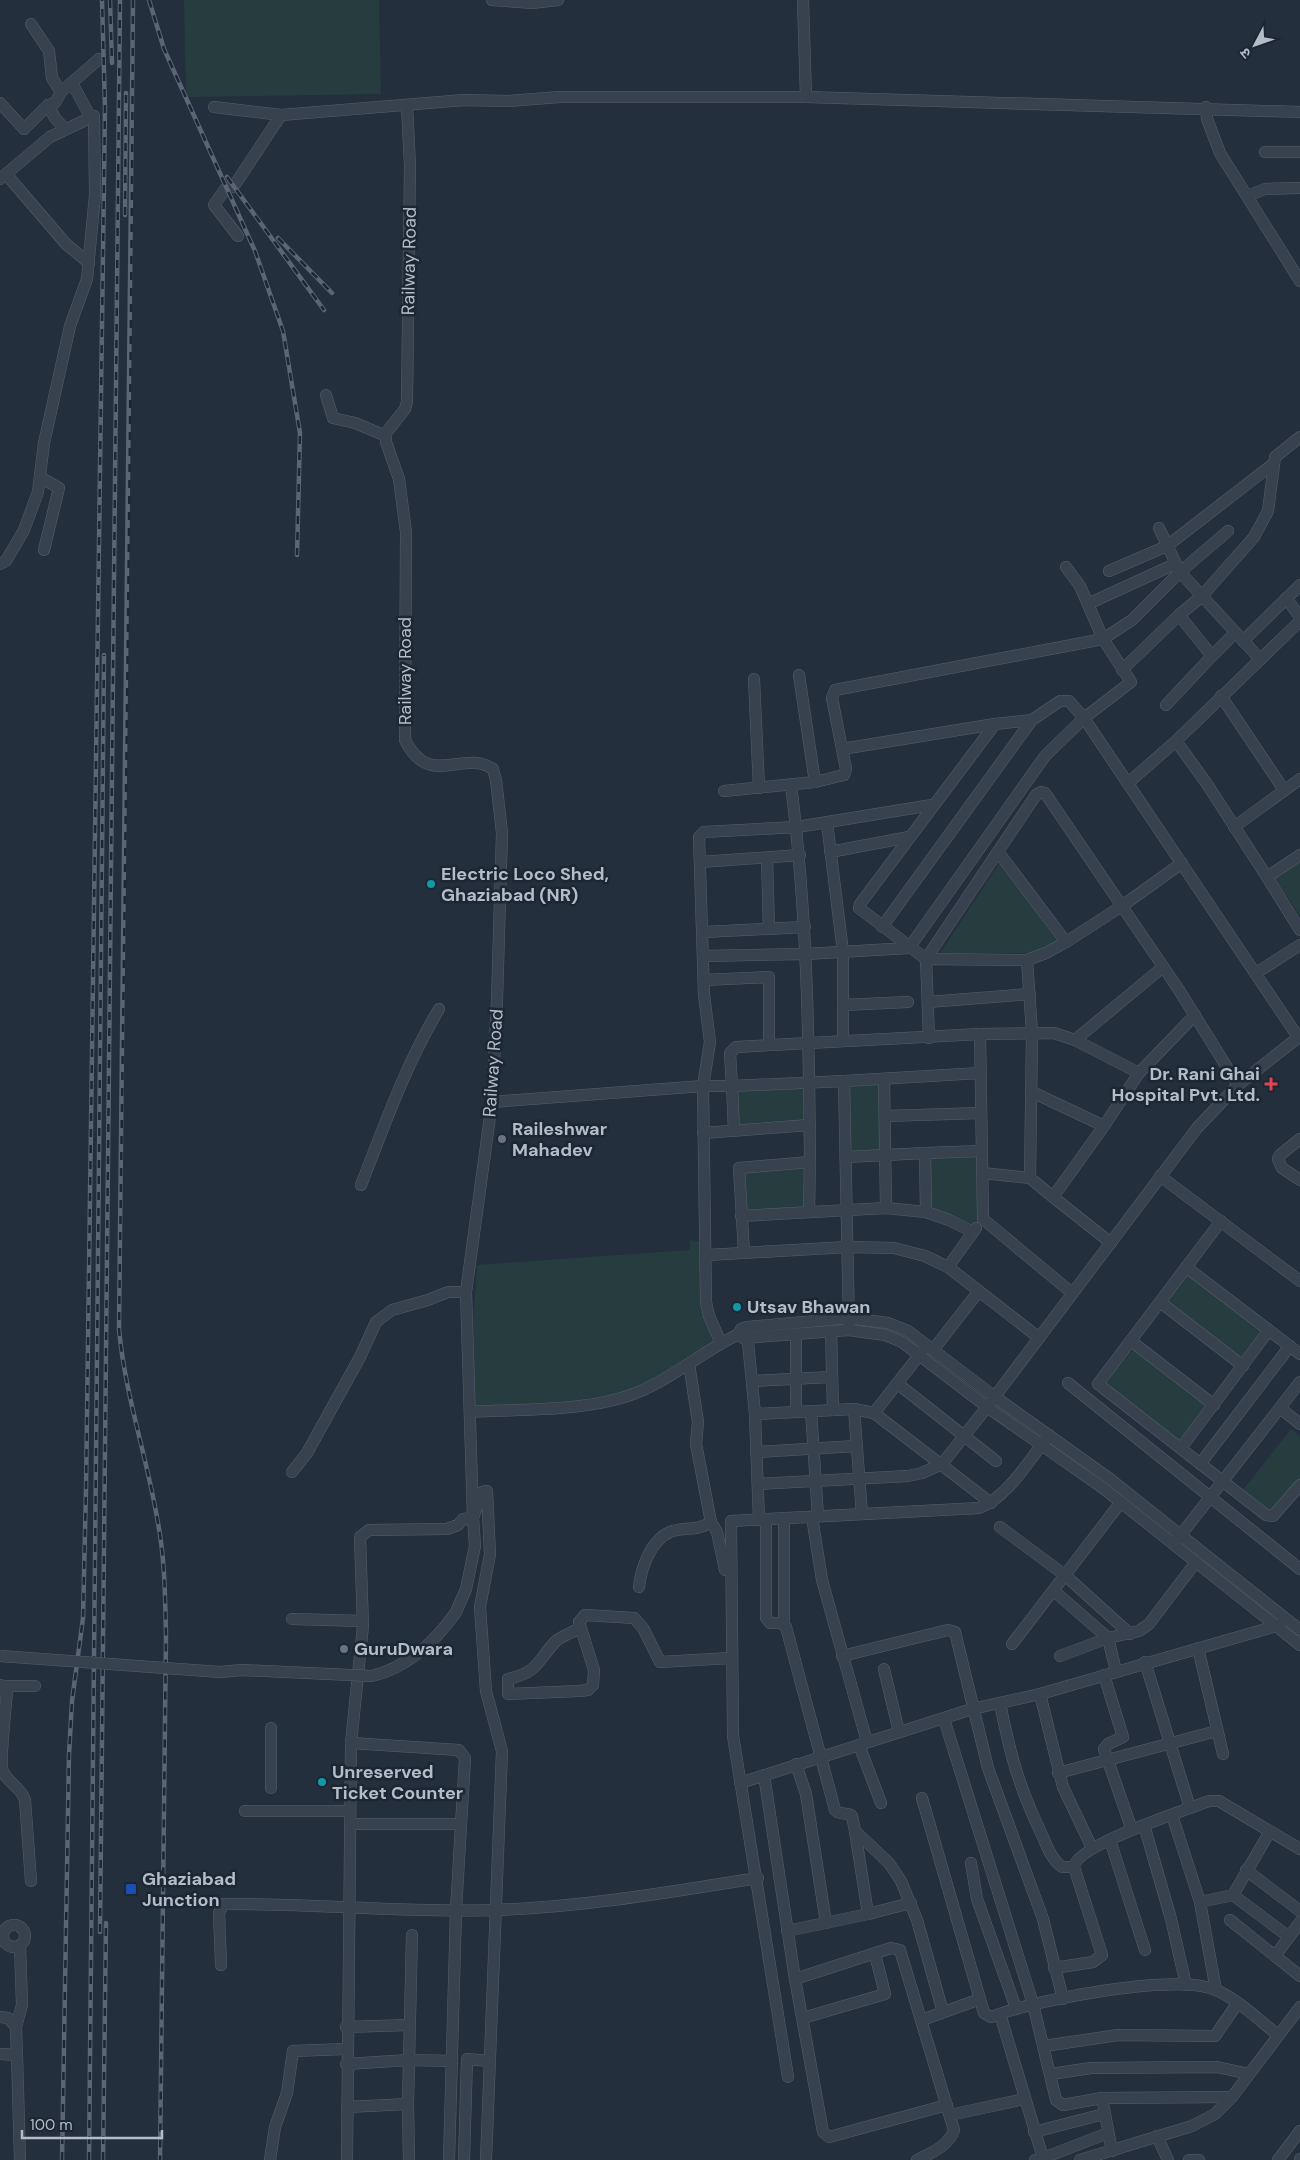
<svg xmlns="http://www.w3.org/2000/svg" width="1300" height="2160" viewBox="0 0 1300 2160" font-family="'DM Sans','Noto Sans Devanagari',sans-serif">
  <rect width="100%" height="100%" fill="#242f3e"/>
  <g fill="#263c3f">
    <path d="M184,0H379L381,94L186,97Z"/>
    <path d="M1300,860V916L1274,877Z"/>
    <path d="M1000,862L1057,941L1032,953H940Z"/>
    <path d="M880,1083L884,1151L851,1153L848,1084Z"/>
    <path d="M806,1086L807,1123L736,1129V1089Z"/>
    <path d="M980,1153V1219L973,1228L928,1210V1155Z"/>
    <path d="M807,1165L805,1208L744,1212L742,1169Z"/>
    <path d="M690,1240L705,1242L704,1284L719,1343L631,1391L582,1400L478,1408L474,1406L473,1324L477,1265L690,1250Z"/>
    <path d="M1188,1274L1262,1331L1240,1359L1166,1302Z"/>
    <path d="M1134,1348L1207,1405L1179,1441L1104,1385Z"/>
    <path d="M1291,1429L1300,1436V1480L1274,1514L1243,1490Z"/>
  </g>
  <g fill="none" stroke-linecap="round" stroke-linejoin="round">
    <defs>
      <g id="minor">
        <path d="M492,0L532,3L558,0"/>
        <path d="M803,0L806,97L1300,112"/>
        <path d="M31,24L49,51L52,78L61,92"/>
        <path d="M72,83L90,116"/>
        <path d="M0,103L24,129L48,105"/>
        <path d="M407,105L410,166L407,402L405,409L386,433V442L399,479L406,532L405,740C430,790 463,748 493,769L496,780L502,833L497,1000L492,1102L466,1292L473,1518"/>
        <path d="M214,107L281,115L464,100L508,101L560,97H806"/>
        <path d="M1206,107L1207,119L1220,153L1300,281"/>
        <path d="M65,129L55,118L48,105L55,103L61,92L99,59"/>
        <path d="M1265,152H1300"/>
        <path d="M6,174L66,244L89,263"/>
        <path d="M0,179L50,137L94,116L95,195L87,279L70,326L44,443L38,492L24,530L6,561L0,564"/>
        <path d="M1247,196L1265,189L1300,188"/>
        <path d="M238,236L214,205L226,188L233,187L236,183L281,115"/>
        <path d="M326,395L333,418L355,423L386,436"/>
        <path d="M40,477L59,488L44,550"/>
        <path d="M1159,528L1180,572L1260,659"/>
        <path d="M1109,571L1167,546L1273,464"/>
        <path d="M1286,598L1300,617"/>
        <path d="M1090,603L1175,564"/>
        <path d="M1243,641L1300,585"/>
        <path d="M1212,656L1235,633"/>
        <path d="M1122,670L1179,615L1201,597L1254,537L1268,511L1275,457L1300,437"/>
        <path d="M799,675L815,782"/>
        <path d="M754,679L759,788"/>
        <path d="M1221,696L1284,790"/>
        <path d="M1166,705L1212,656L1179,615"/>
        <path d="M1032,720L995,724L860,904L859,908L926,959L1036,795L1041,792L1045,793L1179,990L1238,1085"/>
        <path d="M1176,741L1207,784L1267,877"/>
        <path d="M842,749L995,724"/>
        <path d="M1128,783L1176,741L1300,621"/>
        <path d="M791,785C807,912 809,1034 810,1162"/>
        <path d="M724,791L815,782L844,775L846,769L832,698L835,690L1103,639L1132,620L1180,572L1228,531"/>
        <path d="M827,823L843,952V1041"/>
        <path d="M1234,827L1300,779"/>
        <path d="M830,852L909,837"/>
        <path d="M1300,855L1267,877L1300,930"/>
        <path d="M767,858L769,929"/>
        <path d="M701,862L800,855"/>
        <path d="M882,927L1032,720L1060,701H1069L1084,718L1298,1037"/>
        <path d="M704,932L805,927"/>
        <path d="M1066,942L1122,906L1182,863"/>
        <path d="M704,956L806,954L909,948L1045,756L1084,718L1131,682L1103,639L1080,586L1066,567"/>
        <path d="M1027,960L1032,1032L1030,1178"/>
        <path d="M1256,973L1300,945"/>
        <path d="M704,980L769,977V1044"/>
        <path d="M928,1002L1030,994"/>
        <path d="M843,1005L908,1002"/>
        <path d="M980,1034L983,1219L1072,1293"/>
        <path d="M929,1038L926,959L1027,960L1046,953L1066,942L999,853"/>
        <path d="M1075,1040L1163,967"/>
        <path d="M884,1079L886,1208"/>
        <path d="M492,1102L703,1086H732L730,1053L736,1047L980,1034L1054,1033L1075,1040L1139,1073L1195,1015"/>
        <path d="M886,1116L981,1113"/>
        <path d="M1104,1126L1139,1073"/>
        <path d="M734,1131L732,1086L844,1081"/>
        <path d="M703,1133L810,1125"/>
        <path d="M1300,1139L1280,1155L1278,1159L1282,1168L1300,1180"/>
        <path d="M846,1157L925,1153"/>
        <path d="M982,1173L1030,1178L1053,1197L1104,1126L1032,1092"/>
        <path d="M1160,1176L1300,1281"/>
        <path d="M361,1185C385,1124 405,1066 439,1009"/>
        <path d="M1053,1197L1111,1243"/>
        <path d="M926,1212L925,1153L982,1151"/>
        <path d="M741,1216L886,1208L926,1212L949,1220L973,1232"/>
        <path d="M1221,1221L1098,1384L1266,1515L1273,1516L1300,1485"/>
        <path d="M744,1253L739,1168L810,1162L809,1211"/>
        <path d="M707,1255L848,1247L894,1248L925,1256L948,1267L1038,1337"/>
        <path d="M948,1267L976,1228"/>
        <path d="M1186,1267L1300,1354"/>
        <path d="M1160,1302L1243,1366"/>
        <path d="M849,1325L844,1081L980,1073"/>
        <path d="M831,1331L833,1410"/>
        <path d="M747,1332L755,1414L759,1520"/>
        <path d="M739,1334L741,1329L747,1327L849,1318L888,1323L908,1331L995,1397L1110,1479L1300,1630"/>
        <path d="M739,1334L743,1338L849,1330L885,1335L902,1342L987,1407L1103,1488L1300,1645"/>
        <path d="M796,1334V1411"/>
        <path d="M1131,1341L1214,1405"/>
        <path d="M721,1343L709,1316L706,1302L703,1086L710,1042L704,995L699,837L704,832L797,827L932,805"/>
        <path d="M933,1350L979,1291"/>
        <path d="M752,1381L831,1377"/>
        <path d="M1068,1383L1300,1569"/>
        <path d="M898,1384L996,1461"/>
        <path d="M1280,1408L1300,1424"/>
        <path d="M854,1409L862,1514"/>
        <path d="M811,1411L818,1516"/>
        <path d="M470,1412C522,1409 588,1412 636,1393C673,1378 703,1351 739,1334"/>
        <path d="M874,1413L991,1503"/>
        <path d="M755,1414L854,1409L874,1413L924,1349"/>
        <path d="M1181,1448L1269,1330"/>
        <path d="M756,1452L856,1446"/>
        <path d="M1200,1464L1290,1346"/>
        <path d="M292,1472L307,1453L360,1357L376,1322L392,1310L428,1300L448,1292H466"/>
        <path d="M758,1484L908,1476L922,1473L942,1464L987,1407L1197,1128L1238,1085L1300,1036"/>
        <path d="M812,1517L822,1580L867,1742"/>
        <path d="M784,1518V1624"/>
        <path d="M766,1519V1618L770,1623H781L786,1627L835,1810C840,1816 847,1811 852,1816L855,1831L889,1863L901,1881L917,1920L943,2012"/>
        <path d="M711,1522L717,1532L725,1570"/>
        <path d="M1000,1527L1066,1576L1130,1634"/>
        <path d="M1176,1541L1300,1382"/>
        <path d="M639,1587C641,1568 651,1540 670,1532C684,1526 696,1532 711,1522L696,1444L698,1422L689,1364"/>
        <path d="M1054,1591L1108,1638L1116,1671"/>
        <path d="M456,1612L466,1589L475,1546L473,1518L482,1492L487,1491L490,1554L480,1607L486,1691L502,1751L486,2160"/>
        <path d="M292,1619L363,1621"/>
        <path d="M580,1628C573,1632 562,1636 556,1641C537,1661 539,1672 508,1679V1694L579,1691L588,1690L593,1685L594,1670L579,1622L585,1615L634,1618L643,1628L660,1662L731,1658"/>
        <path d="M1012,1644L1121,1502"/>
        <path d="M1198,1648L1223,1754"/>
        <path d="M842,1656L948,1630L955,1632L988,1768L1043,1919L1063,1999"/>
        <path d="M1060,1656L1108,1638L1139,1631L1149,1624L1196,1562"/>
        <path d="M1145,1662L1190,1808"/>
        <path d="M884,1669L899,1732"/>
        <path d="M1104,1675L1123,1737L1108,1744L1104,1749L1132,1830"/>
        <path d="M0,1685L4,1686L7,1690C6,1706 0,1758 2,1769C6,1782 21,1787 25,1800L31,1881"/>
        <path d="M4,1686H35"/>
        <path d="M1040,1694L1063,1787L1092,1848"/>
        <path d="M1000,1703C1010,1754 1019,1787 1042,1835C1047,1846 1051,1859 1062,1867H1074"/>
        <path d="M944,1719L1033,2004L1056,2100L1063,2105L1102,2098L1112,2151"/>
        <path d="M351,1743L459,1750L465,1758L456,1910L449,2160"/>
        <path d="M859,1745L881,1803"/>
        <path d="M796,1764L806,1794L826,1923"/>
        <path d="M1058,1773L1217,1731"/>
        <path d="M764,1775L795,1979L823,2132L829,2137L947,2105"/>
        <path d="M740,1783L972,1709L1040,1694L1280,1625"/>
        <path d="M271,1788V1728"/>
        <path d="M922,1798L984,2013L991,2017L1000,2014L1043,2158L1035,2160"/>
        <path d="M245,1811H350"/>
        <path d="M1172,1815L1200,1902L1233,1895L1269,1833"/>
        <path d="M350,1824H461"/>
        <path d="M1144,1825L1171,1919L1186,1985"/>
        <path d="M855,1831L868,1914"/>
        <path d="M1110,1840L1145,1950"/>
        <path d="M971,1863L977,1899L1016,2008"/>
        <path d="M1246,1870L1300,1911"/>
        <path d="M1233,1895L1289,1937"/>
        <path d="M1200,1902L1216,1990"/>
        <path d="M1230,1920L1300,1976"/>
        <circle cx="14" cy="1936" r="11"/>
        <path d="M787,1931L868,1914L911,1903"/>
        <path d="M1275,1956L1300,1922"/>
        <path d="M221,1965L219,1913L223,1904C314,1903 405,1913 495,1910C584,1907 670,1892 758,1878"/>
        <path d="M1054,1968L1093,1962L1102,1955L1074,1867C1076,1845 1186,1810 1209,1801H1219L1300,1849"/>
        <path d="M795,1979L891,1948L900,1950L954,2130C949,2146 931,2153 917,2160"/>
        <path d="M1000,2014C1041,1999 1173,1974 1213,1989C1234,1996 1260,2021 1278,2035"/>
        <path d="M0,2017L8,2018L16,2027L17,2055"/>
        <path d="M803,2018L885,1994L875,1954"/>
        <path d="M922,2020L980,1999"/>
        <path d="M16,2027L22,2005L20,1946"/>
        <path d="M346,2027L409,2025"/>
        <path d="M1044,2046L1118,2035L1215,2036L1237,2004"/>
        <path d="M0,2054L17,2055L20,2160"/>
        <path d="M346,2064L409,2060L452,2061"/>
        <path d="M1051,2074L1091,2068L1217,2067L1249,2074"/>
        <path d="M788,2077L733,1736L731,1521L979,1508C1009,1496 1029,1460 1049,1435"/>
        <path d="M1102,2098L1232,2097"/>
        <path d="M347,2107L408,2104"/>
        <path d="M950,2115L1024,2099"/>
        <path d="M1034,2132L1104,2114"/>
        <path d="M1157,2136L1168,2160"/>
        <path d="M270,2160L275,2127L287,2093L293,2051L346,2049"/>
        <path d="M347,2160L351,1743L363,1626L360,1537L369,1530L447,1529L458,1525L463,1519L473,1518"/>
        <path d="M409,2160L408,2104L412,1935"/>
        <path d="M464,2160L467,2059L490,2061"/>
        <path d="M1044,2160L1043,2158L1108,2133"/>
        <path d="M1080,2160L1192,2126L1215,2114L1232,2097L1300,2007"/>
        <path d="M1189,2160H1199"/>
        <path d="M1278,2160L1300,2131"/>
        <path d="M1300,2160V2159"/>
      </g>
    </defs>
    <use href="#minor" stroke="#565f6c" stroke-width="12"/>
    <use href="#minor" stroke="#38414e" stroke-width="11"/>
    <defs>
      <g id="rail">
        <path d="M110,0L112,63"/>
        <path d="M133,0C131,443 125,886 119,1329C125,1395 147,1457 158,1523C165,1560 165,1597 166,1634L160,2160"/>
        <path d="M149,0L164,49L255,251L283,331L300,433L297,555"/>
        <path d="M227,177L324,310"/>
        <path d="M125,215L126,93"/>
        <path d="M278,238L332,293"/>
        <path d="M100,1932L120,0"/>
        <path d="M62,2160L69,1755L72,1701L83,1618L86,1489L105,107L102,0"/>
        <path d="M89,2160L104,655"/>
        <path d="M103,2160L106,1923"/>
      </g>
    </defs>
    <use href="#rail" stroke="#5a6575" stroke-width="4.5"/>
    <use href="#rail" stroke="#1d2633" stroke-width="2.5" stroke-dasharray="8" stroke-linecap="butt"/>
    <defs>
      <path id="minor-bridge" d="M0,1656L220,1672L242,1670L372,1676C409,1667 435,1642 456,1612"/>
    </defs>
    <use href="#minor-bridge" stroke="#565f6c" stroke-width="12" stroke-linecap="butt"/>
    <use href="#minor-bridge" stroke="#38414e" stroke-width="11"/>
  </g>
  <g fill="#0f9aa8" stroke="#1d2633" stroke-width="2">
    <circle cx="431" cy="884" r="5"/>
    <circle cx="737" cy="1307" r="5"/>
    <circle cx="322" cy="1782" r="5"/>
  </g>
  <path fill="#e0444e" stroke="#1d2633" stroke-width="2" d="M1268.5 1076.5h5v5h5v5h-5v5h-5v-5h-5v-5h5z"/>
  <g fill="#6b7280" stroke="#1d2633" stroke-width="2">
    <circle cx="502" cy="1139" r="5"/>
    <circle cx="344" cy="1649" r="5"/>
  </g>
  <rect fill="#1a4fb4" stroke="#1d2633" stroke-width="2" x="125" y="1883" width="12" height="12" rx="2.5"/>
  <g text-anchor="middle" stroke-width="5" stroke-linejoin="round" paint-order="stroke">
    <g font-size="18" fill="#b4bcc9" stroke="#1d2633">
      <text transform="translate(409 261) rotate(-89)" y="6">Railway Road</text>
      <text transform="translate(405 671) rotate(-90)" y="6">Railway Road</text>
      <text transform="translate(493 1063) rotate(-86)" y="6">Railway Road</text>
    </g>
    <g font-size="18" font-weight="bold" fill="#b4bcc9" stroke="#1d2633" text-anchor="start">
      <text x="441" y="880">Electric Loco Shed,<tspan x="441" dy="21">Ghaziabad (NR)</tspan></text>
      <text x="1260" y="1080" text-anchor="end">Dr. Rani Ghai<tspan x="1260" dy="21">Hospital Pvt. Ltd.</tspan></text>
      <text x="512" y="1135">Raileshwar<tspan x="512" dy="21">Mahadev</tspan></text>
      <text x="747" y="1313">Utsav Bhawan</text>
      <text x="354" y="1655">GuruDwara</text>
      <text x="332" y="1778">Unreserved<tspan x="332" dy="21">Ticket Counter</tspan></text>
      <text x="142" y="1885">Ghaziabad<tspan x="142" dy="21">Junction</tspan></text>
    </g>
  </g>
  <g transform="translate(1255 45) rotate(229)" stroke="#1d2633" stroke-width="4" paint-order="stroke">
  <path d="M0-4L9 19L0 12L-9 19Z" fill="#b4bcc9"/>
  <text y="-8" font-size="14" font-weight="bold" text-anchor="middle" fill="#b4bcc9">उ</text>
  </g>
  <path d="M22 2130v8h140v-8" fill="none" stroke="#b4bcc9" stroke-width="2.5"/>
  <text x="30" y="2130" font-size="15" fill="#b4bcc9" stroke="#1d2633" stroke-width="4" paint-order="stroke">100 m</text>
</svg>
